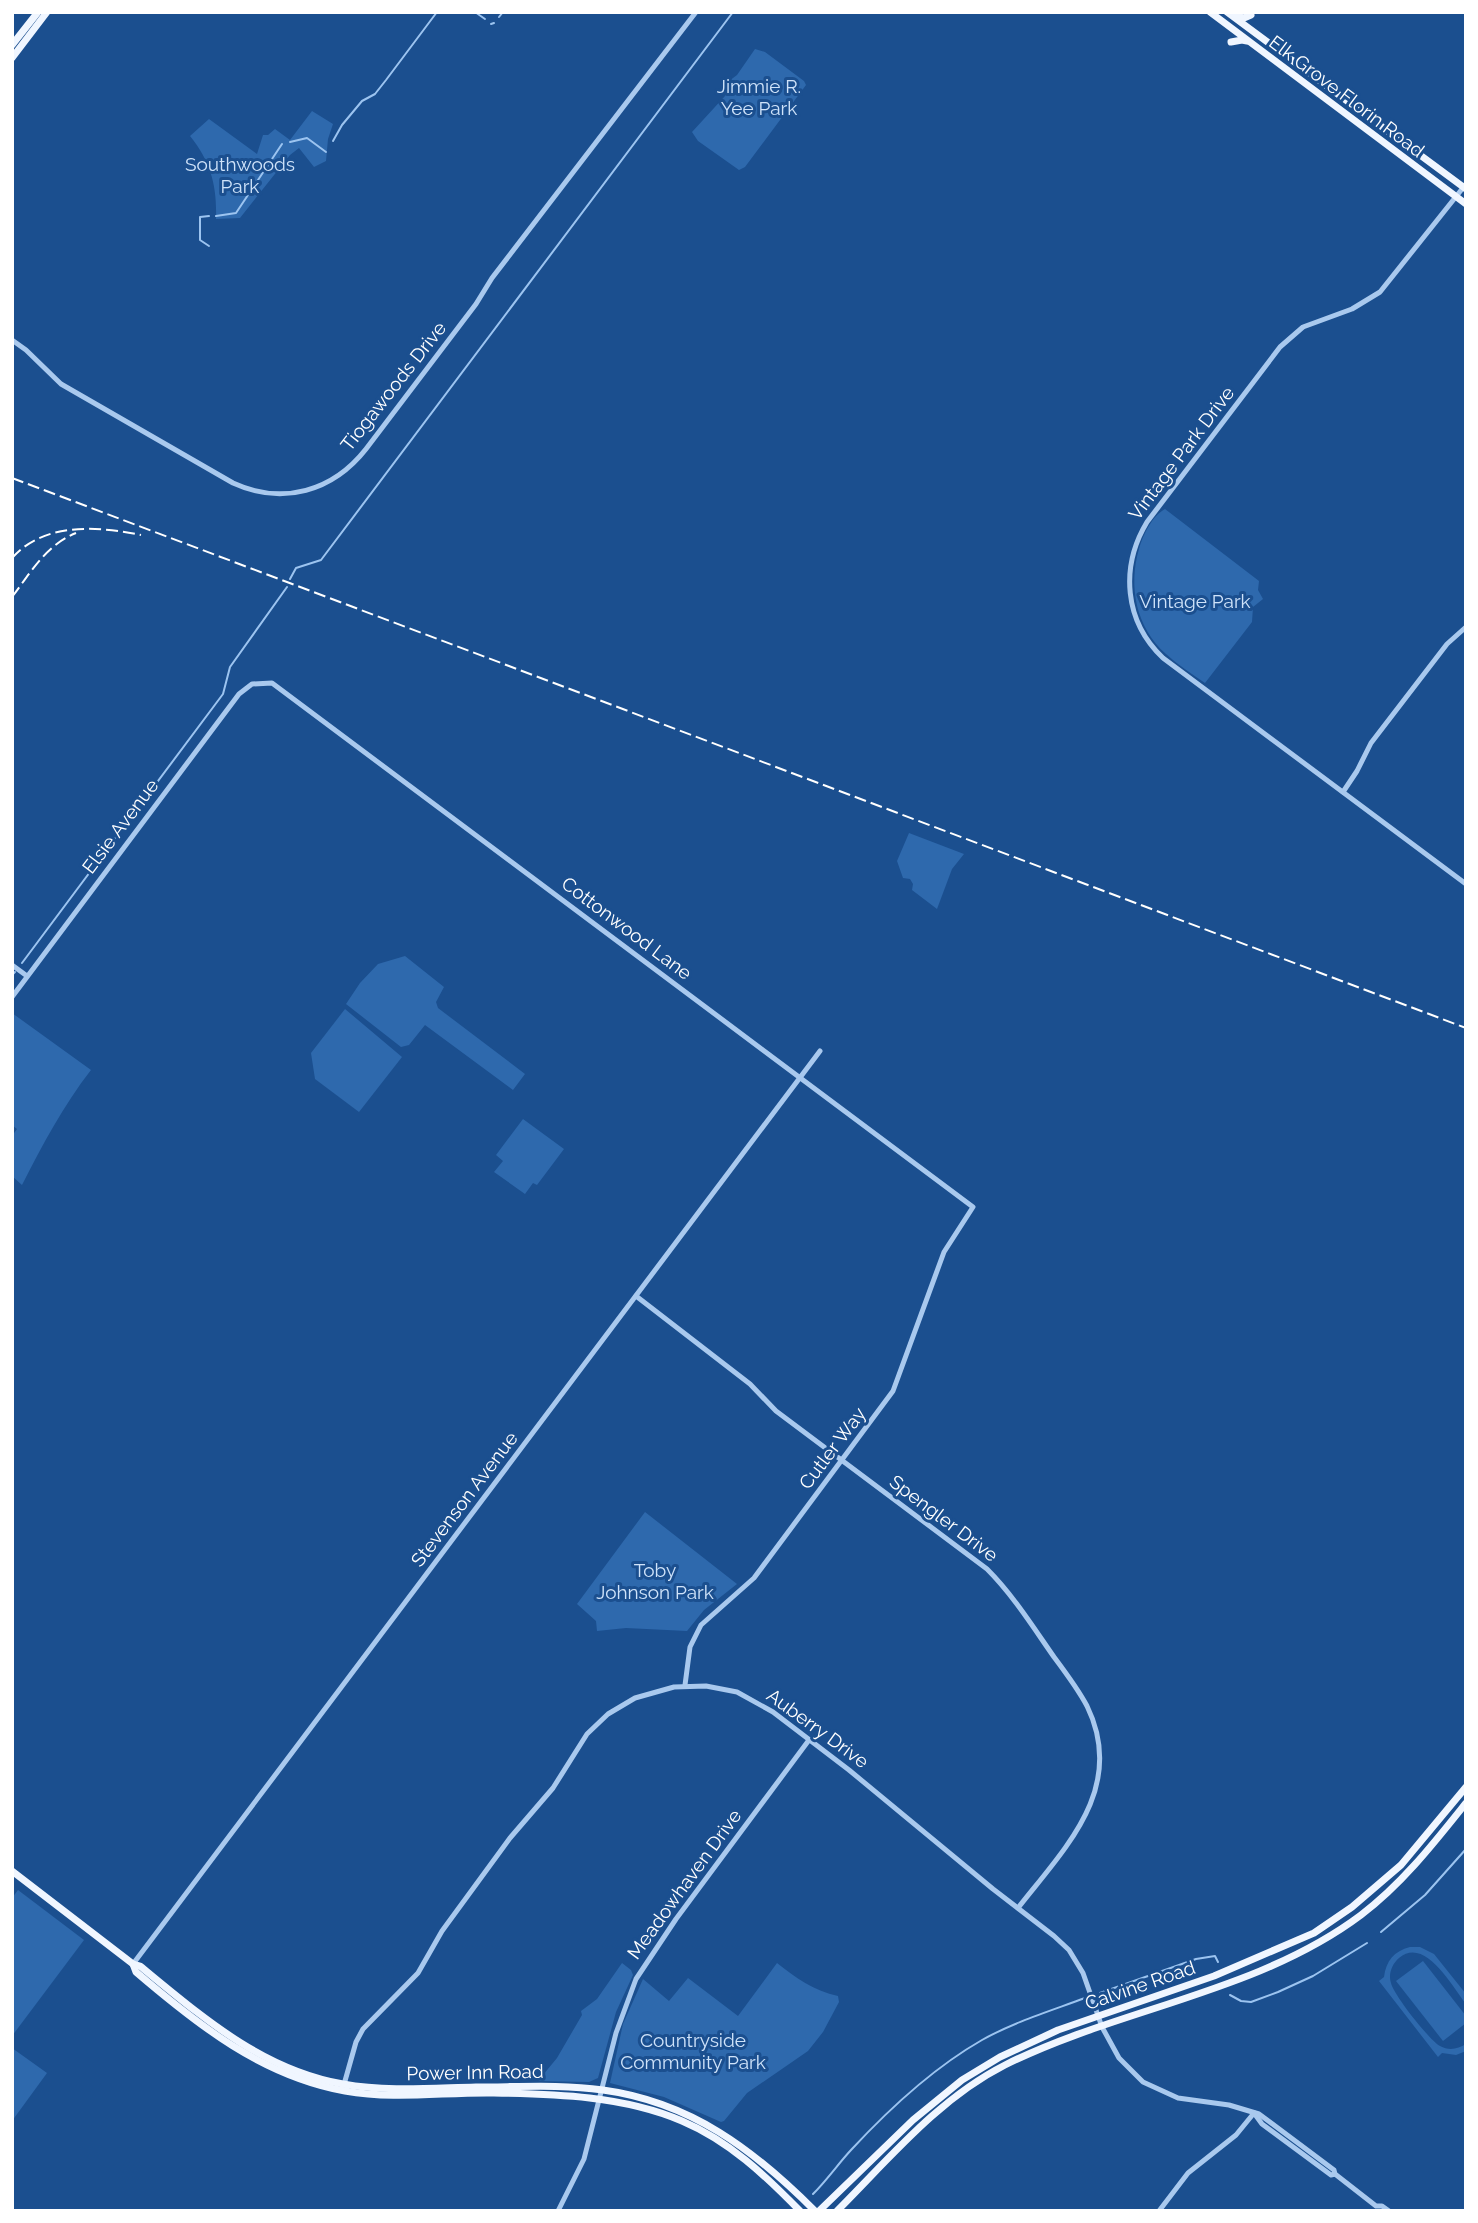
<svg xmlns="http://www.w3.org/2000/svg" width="1478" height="2223" viewBox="0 0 1478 2223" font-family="Raleway,sans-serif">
  <rect width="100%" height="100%" fill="#1b4f8f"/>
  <g fill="#2e69ad">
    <path d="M755,49L765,52L804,81L806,85L745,167L739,170L698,141L692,132L725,96L729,81L737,75Z"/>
    <path d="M312,111L333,124L328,139L326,161L314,167L299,148L290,155L240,218L216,219C217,186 211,162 190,136L209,119L257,154L263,135H268L275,129L290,140Z"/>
    <path d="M1165,509L1259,581L1258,590L1263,599L1253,607L1252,622L1205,683C1192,674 1178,665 1166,654C1136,628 1128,586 1139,549C1143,535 1152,516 1165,509Z"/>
    <path d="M909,833L964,854L952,869L937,909L912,890L913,884L910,879L903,878L897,861Z"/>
    <path d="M405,956L444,987L436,1002L438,1008L525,1074L513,1090L425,1025L409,1045L401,1047L346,1004L360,983L378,964Z"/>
    <path d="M345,1009L402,1057L359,1112L315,1079L311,1053Z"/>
    <path d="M12,1013L91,1070C63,1106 43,1144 22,1185L12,1176V1136L17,1129L12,1125Z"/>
    <path d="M523,1119L564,1149L537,1185L533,1183L525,1194L494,1172L503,1161L496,1155Z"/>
    <path d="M645,1512L737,1584L704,1610L687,1631L626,1628L597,1631L596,1621L577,1604Z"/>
    <path d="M18,1890L84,1940L12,2036V1898Z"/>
    <path d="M1410,1947H1420L1434,1954L1466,1994V2004C1452,1986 1425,1936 1399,1958C1392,1964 1388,1974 1391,1983C1393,1994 1430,2041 1440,2046C1449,2051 1458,2049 1466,2044V2051L1456,2055L1442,2053L1438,2057L1379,1981L1384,1977C1386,1961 1394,1951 1410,1947Z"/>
    <path d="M1423,1961L1466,2016V2023L1443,2041L1396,1981Z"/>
    <path d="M622,1963L631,1970L633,1975L616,2012L598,2078L589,2082L538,2081L557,2058L582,2015L581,2011L597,1999Z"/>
    <path d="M777,1963C796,1978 814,1991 838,1996L839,2002L823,2032L808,2051L747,2093L724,2121L721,2122L664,2097L610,2083L623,2024L643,1979L669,2001L688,1978L738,2016Z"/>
    <path d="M12,2048L47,2073L12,2121Z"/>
  </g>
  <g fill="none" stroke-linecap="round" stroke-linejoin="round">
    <g stroke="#9cc4f0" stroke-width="2">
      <path d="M475,12L485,19"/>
      <path d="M499,17L503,12"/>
      <path d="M491,24L494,23"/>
      <path d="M333,141L342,125L362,101L375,94L386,80L437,12"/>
      <path d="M290,142L307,138L326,152"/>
      <path d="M209,216L200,217V240L209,246"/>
      <path d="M216,216L236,213L282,144"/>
      <path d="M290,579L296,568L321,560L733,12"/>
      <path d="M22,963L223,694L230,667L287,587"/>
      <path d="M12,975L15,972"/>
      <path d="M1381,1932L1425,1895L1466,1849"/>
      <path d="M1100,1993L1196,1959L1215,1956L1218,1962"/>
      <path d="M1230,1995L1241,2001L1251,2002L1278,1992L1313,1976L1367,1943"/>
      <path d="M813,2194C827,2180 838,2164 851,2150C889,2109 933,2068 982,2040C1014,2022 1050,2011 1085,1998"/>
    </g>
    <g stroke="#a9c9ee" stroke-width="5">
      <path d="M1466,184L1380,292L1352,309L1303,327L1280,347L1147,522C1120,567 1124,621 1163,658L1466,884"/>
      <path d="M12,340L26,350L61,384L233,483C283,506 333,491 366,449L476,304L492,278L696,12"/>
      <path d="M1343,792L1357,771L1371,743L1447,644L1466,627"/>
      <path d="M12,965L27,976"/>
      <path d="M12,997L239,694L252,684L272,683L973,1207L944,1252L893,1391L754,1578L701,1625L690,1647L685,1685"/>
      <path d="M636,1296L750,1384L776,1411L987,1569C1013,1595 1033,1627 1054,1657C1066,1673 1078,1689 1087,1706C1127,1788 1065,1848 1018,1908"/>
      <path d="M133,1964L820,1051"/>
      <path d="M343,2088L356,2042L363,2029L418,1973L442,1931L510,1838L553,1788L587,1734L608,1714L635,1698L674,1687L706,1686L737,1692L773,1712L849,1770L993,1889L1054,1936L1069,1950L1083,1973L1102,2027L1119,2058L1143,2082L1178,2098L1229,2105L1259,2114L1334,2170L1335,2174L1376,2206H1382L1389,2211"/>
      <path d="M1254,2113L1262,2124L1331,2175L1335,2174"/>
      <path d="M558,2211L584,2159L616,2033L636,1979L676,1919L809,1740"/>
      <path d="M1159,2211L1188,2173L1236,2135L1254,2113"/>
    </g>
    <g stroke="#f0f6ff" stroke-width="7">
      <path d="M1210,12L1466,204"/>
      <path d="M1227,12L1466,189"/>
      <path d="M1235,16L1244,18L1251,15"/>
      <path d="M1231,42L1242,40L1247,41"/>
      <path d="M12,45L38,12"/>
      <path d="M12,58L47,12"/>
      <path d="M12,1871L133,1964L140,1966C201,2016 262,2070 343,2084C387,2092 432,2088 476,2087C518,2087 561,2084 603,2090C691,2102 754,2150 815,2211"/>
      <path d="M133,1964L136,1972C198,2025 262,2076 345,2091C395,2100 444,2092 494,2093C556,2094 624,2096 682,2121C729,2141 765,2175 800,2211"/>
      <path d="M819,2211L913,2120L962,2080L1000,2057L1058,2030L1214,1976L1314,1933L1352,1907L1401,1865L1466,1787"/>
      <path d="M837,2211C889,2159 938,2099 1005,2065C1119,2008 1257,1993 1361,1915C1402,1884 1434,1843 1466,1803"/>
    </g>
    <g stroke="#fff" stroke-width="2" stroke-dasharray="12 5" stroke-linecap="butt">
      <path d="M12,478L1466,1028"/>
      <path d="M12,558C44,522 98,526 141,535"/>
      <path d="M12,597C31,572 46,545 76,533"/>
    </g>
  </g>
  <g text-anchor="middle" stroke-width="6" stroke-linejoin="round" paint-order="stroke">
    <g font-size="19" fill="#cfe3fa" stroke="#1b4f8f">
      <text x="759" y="93">Jimmie R.<tspan x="759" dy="22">Yee Park</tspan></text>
      <text x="240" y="171">Southwoods<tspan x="240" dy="22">Park</tspan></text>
      <text x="1195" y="608">Vintage Park</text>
      <text x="655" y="1577">Toby<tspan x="655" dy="22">Johnson Park</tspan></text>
      <text x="693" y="2047">Countryside<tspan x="693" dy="22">Community Park</tspan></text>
    </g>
    <g font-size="19" fill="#fff" stroke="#1b4f8f">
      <text transform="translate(1347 96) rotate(37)" y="7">Elk Grove Florin Road</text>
      <text transform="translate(393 386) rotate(-52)" y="7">Tiogawoods Drive</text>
      <text transform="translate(1181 453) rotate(-53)" y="7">Vintage Park Drive</text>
      <text transform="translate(120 826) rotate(-53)" y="7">Elsie Avenue</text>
      <text transform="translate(627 928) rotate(37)" y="7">Cottonwood Lane</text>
      <text transform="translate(832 1448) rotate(-53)" y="7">Cutler Way</text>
      <text transform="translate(464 1499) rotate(-53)" y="7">Stevenson Avenue</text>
      <text transform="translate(944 1518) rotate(37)" y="7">Spengler Drive</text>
      <text transform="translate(818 1728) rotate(36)" y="7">Auberry Drive</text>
      <text transform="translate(684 1884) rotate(-54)" y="7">Meadowhaven Drive</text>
      <text transform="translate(1140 1985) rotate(-19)" y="7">Calvine Road</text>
      <text transform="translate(475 2072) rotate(-1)" y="7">Power Inn Road</text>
    </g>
  </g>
  <rect width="1478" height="2223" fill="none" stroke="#ffffff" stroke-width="28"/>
</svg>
